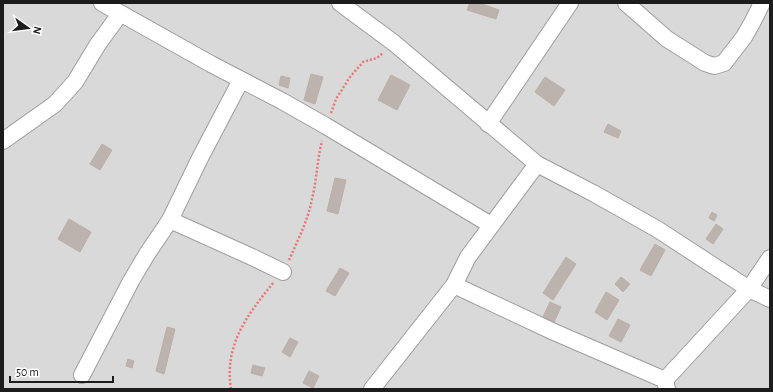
<svg xmlns="http://www.w3.org/2000/svg" width="773" height="392" viewBox="0 0 773 392" font-family="'Alegreya Sans',sans-serif">
  <rect width="100%" height="100%" fill="#ece8e2"/>
  <rect fill="#d9d9d9" x="3" y="3" width="767" height="386"/>
  <g fill="#bcb3af" stroke="#bcaea6">
    <path d="M470,3H479L499,10L496,19L467,10Z"/>
    <path d="M311,74L323,77L315,104L304,100Z"/>
    <path d="M391,75L410,85L397,110L378,100Z"/>
    <path d="M281,76L290,78L288,88L279,85Z"/>
    <path d="M545,77L565,90L554,106L535,92Z"/>
    <path d="M608,124L621,131L618,138L604,132Z"/>
    <path d="M102,144L112,150L100,170L90,164Z"/>
    <path d="M335,178L346,180L338,214L327,211Z"/>
    <path d="M712,212L717,215L714,221L709,218Z"/>
    <path d="M69,219L91,232L80,252L58,239Z"/>
    <path d="M716,224L723,229L713,244L706,239Z"/>
    <path d="M655,244L665,250L651,276L640,270Z"/>
    <path d="M566,257L576,264L553,300L543,293Z"/>
    <path d="M340,268L349,273L335,296L326,291Z"/>
    <path d="M621,277L630,284L623,292L615,284Z"/>
    <path d="M606,292L619,300L607,320L595,312Z"/>
    <path d="M550,302L561,307L554,322L543,317Z"/>
    <path d="M618,319L630,325L621,342L609,336Z"/>
    <path d="M167,327L175,329L164,374L156,371Z"/>
    <path d="M290,338L298,342L290,357L282,352Z"/>
    <path d="M128,359L134,361L132,368L126,366Z"/>
    <path d="M253,365L265,368L262,376L251,373Z"/>
    <path d="M309,371L319,376L313,388L303,383Z"/>
  </g>
  <g fill="none" stroke-linecap="round" stroke-linejoin="round">
    <defs>
      <g id="minor">
        <path d="M102,3L211,64L282,101L326,126L491,225"/>
        <path d="M340,3L394,43L537,164L593,193L657,229L749,289L770,299"/>
        <path d="M626,3L667,39L705,63L714,66L724,63L744,37L752,23L762,3"/>
        <path d="M488,124L570,3"/>
        <path d="M3,141L55,104L75,82L98,44L120,14"/>
        <path d="M170,220L200,158L241,80"/>
        <path d="M454,285L554,332L665,380"/>
        <path d="M82,375L131,281L147,254L170,220L252,257L283,272"/>
        <path d="M372,389L454,285L468,257L537,164"/>
        <path d="M667,389L665,380L749,289L770,258"/>
      </g>
    </defs>
    <use href="#minor" stroke="#9d9d9d" stroke-width="18"/>
    <g stroke="#eb7574" stroke-width="2.5" stroke-dasharray="2 2" stroke-linecap="butt">
      <path d="M331,113L336,99L350,77L363,62L377,58L383,53"/>
      <path d="M289,260C298,240 308,220 312,199C317,179 317,160 322,141"/>
      <path d="M231,389C224,345 247,315 274,282"/>
    </g>
    <use href="#minor" stroke="#fff" stroke-width="16"/>
  </g>
  <rect width="773" height="392" fill="none" stroke="#1c1c1c" stroke-width="8"/>
  <g transform="translate(28 28) rotate(104)" stroke="#ffffff" stroke-width="3" paint-order="stroke">
  <path d="M0-3L7 15L0 10L-7 15Z" fill="#1c1c1c"/>
  <text y="-6" font-size="11" font-weight="bold" text-anchor="middle" fill="#1c1c1c">N</text>
  </g>
  <path d="M10 376v6h103v-6" fill="none" stroke="#1c1c1c" stroke-width="2"/>
  <text x="16" y="376" font-size="12" fill="#1c1c1c" stroke="#ffffff" stroke-width="3" paint-order="stroke">50 m</text>
</svg>
